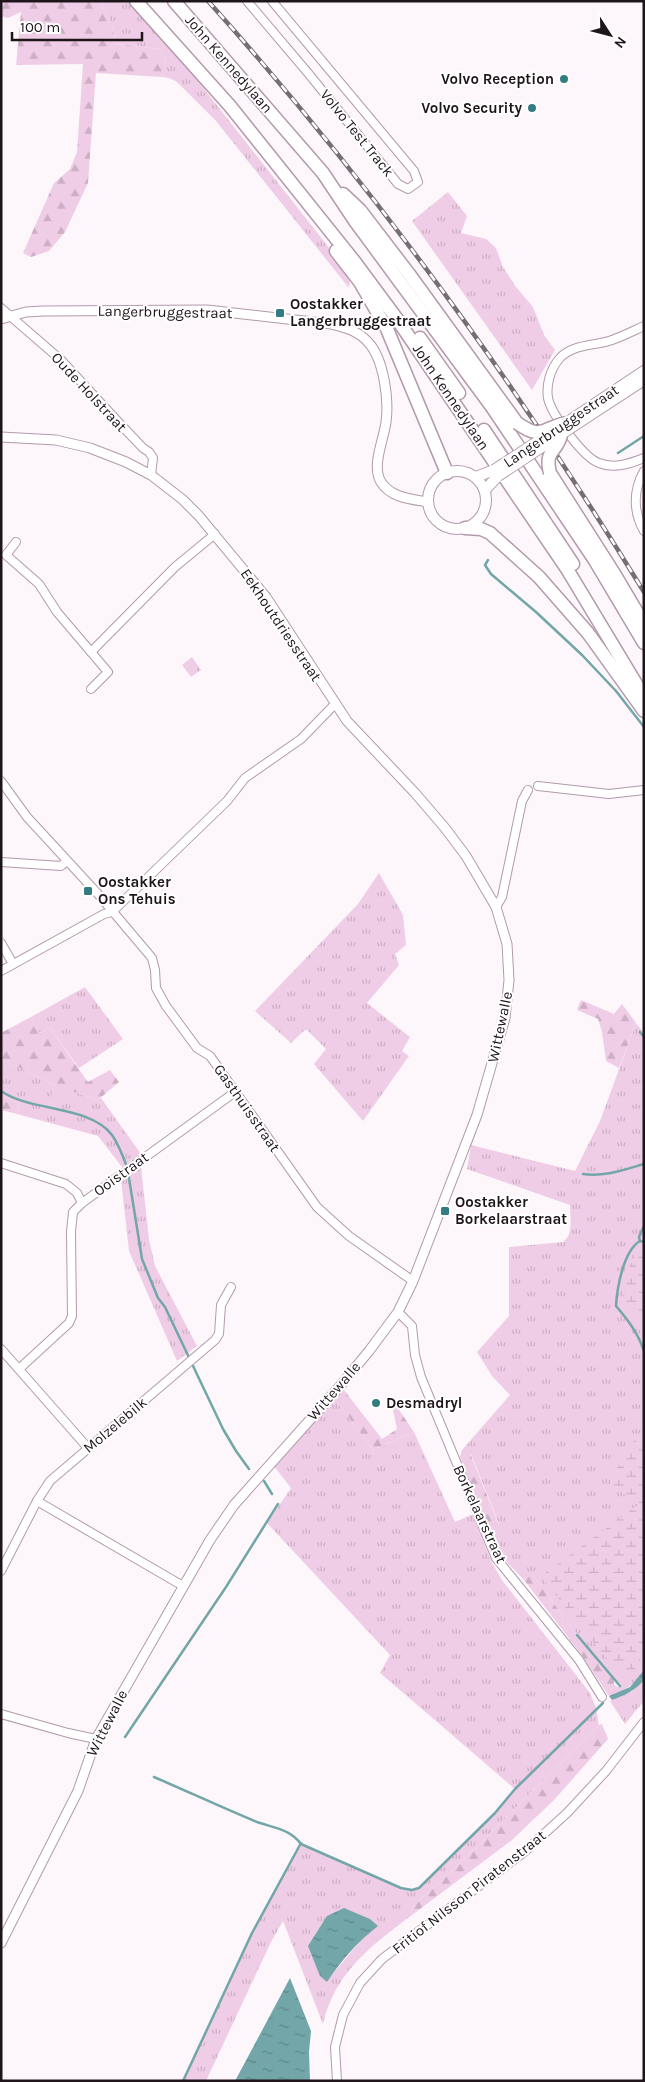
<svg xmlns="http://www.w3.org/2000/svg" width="645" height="2082" viewBox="0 0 645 2082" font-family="Karla,sans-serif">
  <defs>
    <pattern id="grass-tufts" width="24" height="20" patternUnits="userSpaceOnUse" patternTransform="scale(1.25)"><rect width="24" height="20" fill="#f0cde6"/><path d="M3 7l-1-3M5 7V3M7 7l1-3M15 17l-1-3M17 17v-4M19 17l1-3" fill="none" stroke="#cdafc5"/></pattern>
    <pattern id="forest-firs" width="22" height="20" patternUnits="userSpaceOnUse" patternTransform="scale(1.25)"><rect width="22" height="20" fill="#f0cde6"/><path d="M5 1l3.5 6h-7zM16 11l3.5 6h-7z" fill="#cdafc5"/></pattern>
    <pattern id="wetland-marsh" width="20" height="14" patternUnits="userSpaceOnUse" patternTransform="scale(1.25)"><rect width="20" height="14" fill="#f0cde6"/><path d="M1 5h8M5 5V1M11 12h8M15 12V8" fill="none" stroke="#cdafc5"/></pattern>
    <pattern id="water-ripples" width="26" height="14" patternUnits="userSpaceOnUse" patternTransform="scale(1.25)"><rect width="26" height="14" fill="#73a6a9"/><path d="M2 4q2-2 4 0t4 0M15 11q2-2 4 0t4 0" fill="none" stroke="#5e8689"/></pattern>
  </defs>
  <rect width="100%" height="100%" fill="#fdf7fb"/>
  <g fill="url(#grass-tufts)" fill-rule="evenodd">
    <path d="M100,1H127L190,71L345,268L350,279L349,288L216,121L177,82L169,78L162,77L166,60L159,49L116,44L112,26Z"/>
    <path d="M448,192L467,216L461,233L486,239L496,248L503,267L516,287L533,307L544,335L555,350L532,390L412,221Z"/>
    <path d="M192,657L201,670L191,677L182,665Z"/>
    <path d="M379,873L403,915L406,945L395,954L399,965L367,1003L410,1037L402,1051L409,1056L363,1121L314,1064L326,1049L306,1029L291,1043L255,1011L358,904Z"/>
    <path d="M85,987L123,1039L79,1068L50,1028L40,1033L31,1017Z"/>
    <path d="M636,1023L644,1033V1670C634,1686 625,1690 609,1696L605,1690H610L614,1687V1685L618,1687L621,1684L614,1680L569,1624L533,1575H530L524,1580L499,1554L489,1529L499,1524L471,1454L460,1457L462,1450L510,1395L492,1376L477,1352L509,1316V1247L563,1242C574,1234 570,1217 570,1205L467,1169L471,1145L575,1171L600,1121Z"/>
    <path d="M1,1059L55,1085L51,1096L68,1090L98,1100L101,1098L141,1154L122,1167L98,1136L17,1114L19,1103L1,1095Z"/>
    <path d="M141,1167L149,1239L155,1266L197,1346L177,1361L129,1251L121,1180Z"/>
    <path d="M335,1399L373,1450L414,1432L455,1522L473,1514L491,1561L502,1580L590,1693L596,1708L599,1725L451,1872L414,1905L411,1912L412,1915C372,1945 335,1972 323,2024L283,1921L271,1942L206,2081H183L252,1933L301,1843L401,1888L412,1890L419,1888L495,1813L515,1789L380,1673L390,1655L267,1523L291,1488L273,1465ZM327,1916L377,1926L362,1939L326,1982Z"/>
    <path d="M644,1680V1701L625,1724L610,1701L631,1692Z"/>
  </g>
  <g fill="url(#forest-firs)">
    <path d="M1,1H100L112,26L116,44L159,49L166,60L162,77L96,73L88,183L65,232L49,251L31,257L23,253L54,183L70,169L77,152L83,64L16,65L21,12L8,18L1,16Z"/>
    <path d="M581,1000L614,1014L622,1004L636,1023L619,1068L606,1061L602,1032L598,1019L577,1010Z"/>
    <path d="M31,1017L40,1033L50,1028L88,1082L110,1070L119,1082L98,1100L68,1090L64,1101L51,1096L55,1085L1,1059V1033Z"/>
    <path d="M1,1095L19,1103L17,1114L1,1110Z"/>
    <path d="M344,1390L382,1439L397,1429L390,1396L414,1432L373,1450L335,1399Z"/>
    <path d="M470,1453L499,1525L489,1529L460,1457Z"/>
    <path d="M530,1575H533L569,1624L608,1671L614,1680V1687L610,1690H605L581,1654L524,1580Z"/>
    <path d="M602,1724L608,1739L554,1800L512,1840L412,1915L411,1912L414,1905L451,1872L599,1725Z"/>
  </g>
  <g fill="url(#wetland-marsh)">
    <path d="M638,1249H644V1327L623,1300L630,1266Z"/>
    <path d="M639,1433L642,1437L644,1478V1651C640,1661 635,1674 624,1678L582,1629L541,1576L638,1505L611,1484L610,1480Z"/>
  </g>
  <g fill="url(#water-ripples)">
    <path d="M644,1670V1680C635,1691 625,1695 612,1700L609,1696L630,1687Z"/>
    <path d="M344,1908L370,1919L378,1926C357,1942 341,1961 327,1982L320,1976L308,1946L327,1916Z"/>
    <path d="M290,1978L311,2031L309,2052L310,2081H235Z"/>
  </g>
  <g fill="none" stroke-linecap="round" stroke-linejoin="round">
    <g stroke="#73a6a9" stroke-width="2.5">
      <path d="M618,453L644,436"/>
      <path d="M488,560L485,565L491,574L536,612L582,655L616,691L644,727"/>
      <path d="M640,1032L644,1037"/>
      <path d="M1,1091C31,1112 89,1105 112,1135C119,1145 123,1156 127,1167"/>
      <path d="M128,1172L142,1259L158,1298L165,1307L223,1429L236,1451L249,1469"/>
      <path d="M583,1174C605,1177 623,1170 644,1164"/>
      <path d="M644,1226L639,1237L640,1241L644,1242"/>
      <path d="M640,1241C623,1251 617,1289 616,1306C628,1320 638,1333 644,1351"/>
      <path d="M264,1481L272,1494"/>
      <path d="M577,1635L620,1686"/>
      <path d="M125,1737L226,1587L278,1504"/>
      <path d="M154,1777C189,1792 223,1808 257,1822C274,1828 290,1829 301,1844L401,1888L412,1890L419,1888L495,1813L515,1789L603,1703"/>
      <path d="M183,2081L252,1933L301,1843"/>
    </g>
    <defs>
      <g id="minor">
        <path d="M247,1L308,73L398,184L408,189L418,182L414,171L272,1"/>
        <path d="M1,308L61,360L121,425L143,448L149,452L153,458L151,475"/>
        <path d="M644,326C633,331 623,336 612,340C595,346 571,344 559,359C550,370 546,385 548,398C551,414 584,458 599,463C614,469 629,464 644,458"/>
        <path d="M644,471C633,490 633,512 644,531"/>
        <path d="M16,542L6,555L39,584L57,612L91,652L175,567L215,534"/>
        <path d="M91,689L108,672L91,652"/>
        <path d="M1,781L27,817L98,894L152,958L155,970L156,988L166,1006L197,1048L210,1056L220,1070L317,1207L349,1236L413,1281"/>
        <path d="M538,786L609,794L644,790"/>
        <path d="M1,862L61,866L67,861"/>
        <path d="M496,907L502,897L522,801L528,790"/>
        <path d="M1,943L13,964"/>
        <path d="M1,971L104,914L112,912L227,801L245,778L301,739L335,704"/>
        <path d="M1,1163L66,1184L77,1193L82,1203"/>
        <path d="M398,1312L412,1326L415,1355L421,1377L496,1558L579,1660L602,1697"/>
        <path d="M1,1349L88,1448"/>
        <path d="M19,1369L69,1323L72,1316L71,1232L73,1212L82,1203L235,1092"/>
        <path d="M37,1501L183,1586"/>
        <path d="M1,1571L37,1501L50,1481L215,1340L219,1334L221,1305L231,1287"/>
        <path d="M1,1714L68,1733L96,1739"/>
        <path d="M337,2081L335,2047L343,2015L360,1983L382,1959L523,1853L567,1813L606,1771L644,1722"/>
      </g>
      <g id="tertiary">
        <path d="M1,319L26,312L44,311L207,310L331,324C345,327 358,331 368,342C384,359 389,400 386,422C384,439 371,466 381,482C391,498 411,499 428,502"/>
        <path d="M1,437L56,440L90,448L126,462L151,475L182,499L199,516L266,597L347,721L415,793L445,828L466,856L496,907L507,944L509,980L505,1018L477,1115L413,1281L398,1312L369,1351L341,1385L234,1505L210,1540L96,1739L78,1791L1,1943"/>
      </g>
      <g id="secondary">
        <path d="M566,423L644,371"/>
        <path d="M572,427L644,380"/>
        <circle cx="457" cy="500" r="29"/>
        <path d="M476,477L494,470"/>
        <path d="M485,490L498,476"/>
      </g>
      <g id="trunk">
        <path d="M136,1L230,106L354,261L397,319L567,569L644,697"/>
        <path d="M174,1L323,173L355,221L492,407L594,559L644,643"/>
        <path d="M343,194L360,210L409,274L517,423"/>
        <path d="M336,251L360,282L387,329L447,473"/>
        <path d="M420,338L459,393"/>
        <path d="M484,430L573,564"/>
        <path d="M550,473L615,575L644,624"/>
        <path d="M465,528L481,529L490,533L539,577L588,633L644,711"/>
      </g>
    </defs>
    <use href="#minor" stroke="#b39aab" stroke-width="10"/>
    <use href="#tertiary" stroke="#b39aab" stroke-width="11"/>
    <use href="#secondary" stroke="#b39aab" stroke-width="12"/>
    <use href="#trunk" stroke="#b39aab" stroke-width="15"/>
    <use href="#minor" stroke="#fff" stroke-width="8"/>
    <use href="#tertiary" stroke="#fff" stroke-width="9"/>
    <use href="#secondary" stroke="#fff" stroke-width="10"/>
    <use href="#trunk" stroke="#fff" stroke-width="12"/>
    <defs>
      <path id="rail" d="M208,1C372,184 516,383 644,592"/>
    </defs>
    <use href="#rail" stroke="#766e74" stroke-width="4.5"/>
    <use href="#rail" stroke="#fff" stroke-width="2.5" stroke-dasharray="8" stroke-linecap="butt"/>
    <defs>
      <g id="secondary-bridge">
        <path d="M494,470L555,430"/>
        <path d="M498,476L572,427"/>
      </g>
      <g id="trunk-bridge">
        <path d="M517,423C543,441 541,428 566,423"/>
        <path d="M550,473C544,449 557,453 561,435"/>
      </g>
    </defs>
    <use href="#secondary-bridge" stroke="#b39aab" stroke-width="12" stroke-linecap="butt"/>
    <use href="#trunk-bridge" stroke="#b39aab" stroke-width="15" stroke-linecap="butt"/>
    <use href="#secondary-bridge" stroke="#fff" stroke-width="10"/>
    <use href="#trunk-bridge" stroke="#fff" stroke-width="12"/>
  </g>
  <g fill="#337c81" stroke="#fff" stroke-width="2">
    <circle cx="564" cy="79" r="5"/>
    <circle cx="532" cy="108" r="5"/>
    <rect x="275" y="308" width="10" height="10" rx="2.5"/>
    <rect x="83" y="886" width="10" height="10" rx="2.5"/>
    <rect x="440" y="1206" width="10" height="10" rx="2.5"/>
    <circle cx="376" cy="1403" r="5"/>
  </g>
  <g text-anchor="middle" stroke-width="4" stroke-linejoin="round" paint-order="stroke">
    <g font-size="15" fill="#1e151b" stroke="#fff">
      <text transform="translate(229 64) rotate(49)" y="5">John Kennedylaan</text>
      <text transform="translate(357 133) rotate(51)" y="5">Volvo Test Track</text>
      <text transform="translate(165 312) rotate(1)" y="5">Langerbruggestraat</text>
      <text transform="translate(89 392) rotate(47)" y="5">Oude Holstraat</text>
      <text transform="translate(451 397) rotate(56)" y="5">John Kennedylaan</text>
      <text transform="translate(561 426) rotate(-34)" y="5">Langerbruggestraat</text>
      <text transform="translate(281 625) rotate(56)" y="5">Eekhoutdriesstraat</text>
      <text transform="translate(500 1027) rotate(-78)" y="5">Wittewalle</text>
      <text transform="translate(247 1108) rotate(55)" y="5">Gasthuisstraat</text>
      <text transform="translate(121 1174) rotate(-36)" y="5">Ooistraat</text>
      <text transform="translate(334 1391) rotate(-49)" y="5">Wittewalle</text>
      <text transform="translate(115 1425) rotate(-40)" y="5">Molzelebilk</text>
      <text transform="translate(480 1514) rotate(65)" y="5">Borkelaarstraat</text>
      <text transform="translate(107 1723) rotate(-63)" y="5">Wittewalle</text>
      <text transform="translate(469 1892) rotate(-38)" y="5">Fritiof Nilsson Piratenstraat</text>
    </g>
    <g font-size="15" font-weight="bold" fill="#1e151b" stroke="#fff" text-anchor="start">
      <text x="554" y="84" text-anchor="end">Volvo Reception</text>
      <text x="522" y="113" text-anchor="end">Volvo Security</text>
      <text x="290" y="309">Oostakker<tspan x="290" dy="17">Langerbruggestraat</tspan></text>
      <text x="98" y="887">Oostakker<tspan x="98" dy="17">Ons Tehuis</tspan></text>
      <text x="455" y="1207">Oostakker<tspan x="455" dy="17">Borkelaarstraat</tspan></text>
      <text x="386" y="1408">Desmadryl</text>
    </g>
  </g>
  <rect width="645" height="2082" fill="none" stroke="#1e151b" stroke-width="5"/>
  <g transform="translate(610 35) rotate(126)" stroke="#ffffff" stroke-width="4" paint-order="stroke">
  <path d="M0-4L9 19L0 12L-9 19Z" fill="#1e151b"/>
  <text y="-8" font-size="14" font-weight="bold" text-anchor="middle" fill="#1e151b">N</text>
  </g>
  <path d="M12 32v8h130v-8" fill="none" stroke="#1e151b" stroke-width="2.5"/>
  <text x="20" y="32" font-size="15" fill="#1e151b" stroke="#ffffff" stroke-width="4" paint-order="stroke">100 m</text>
</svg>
